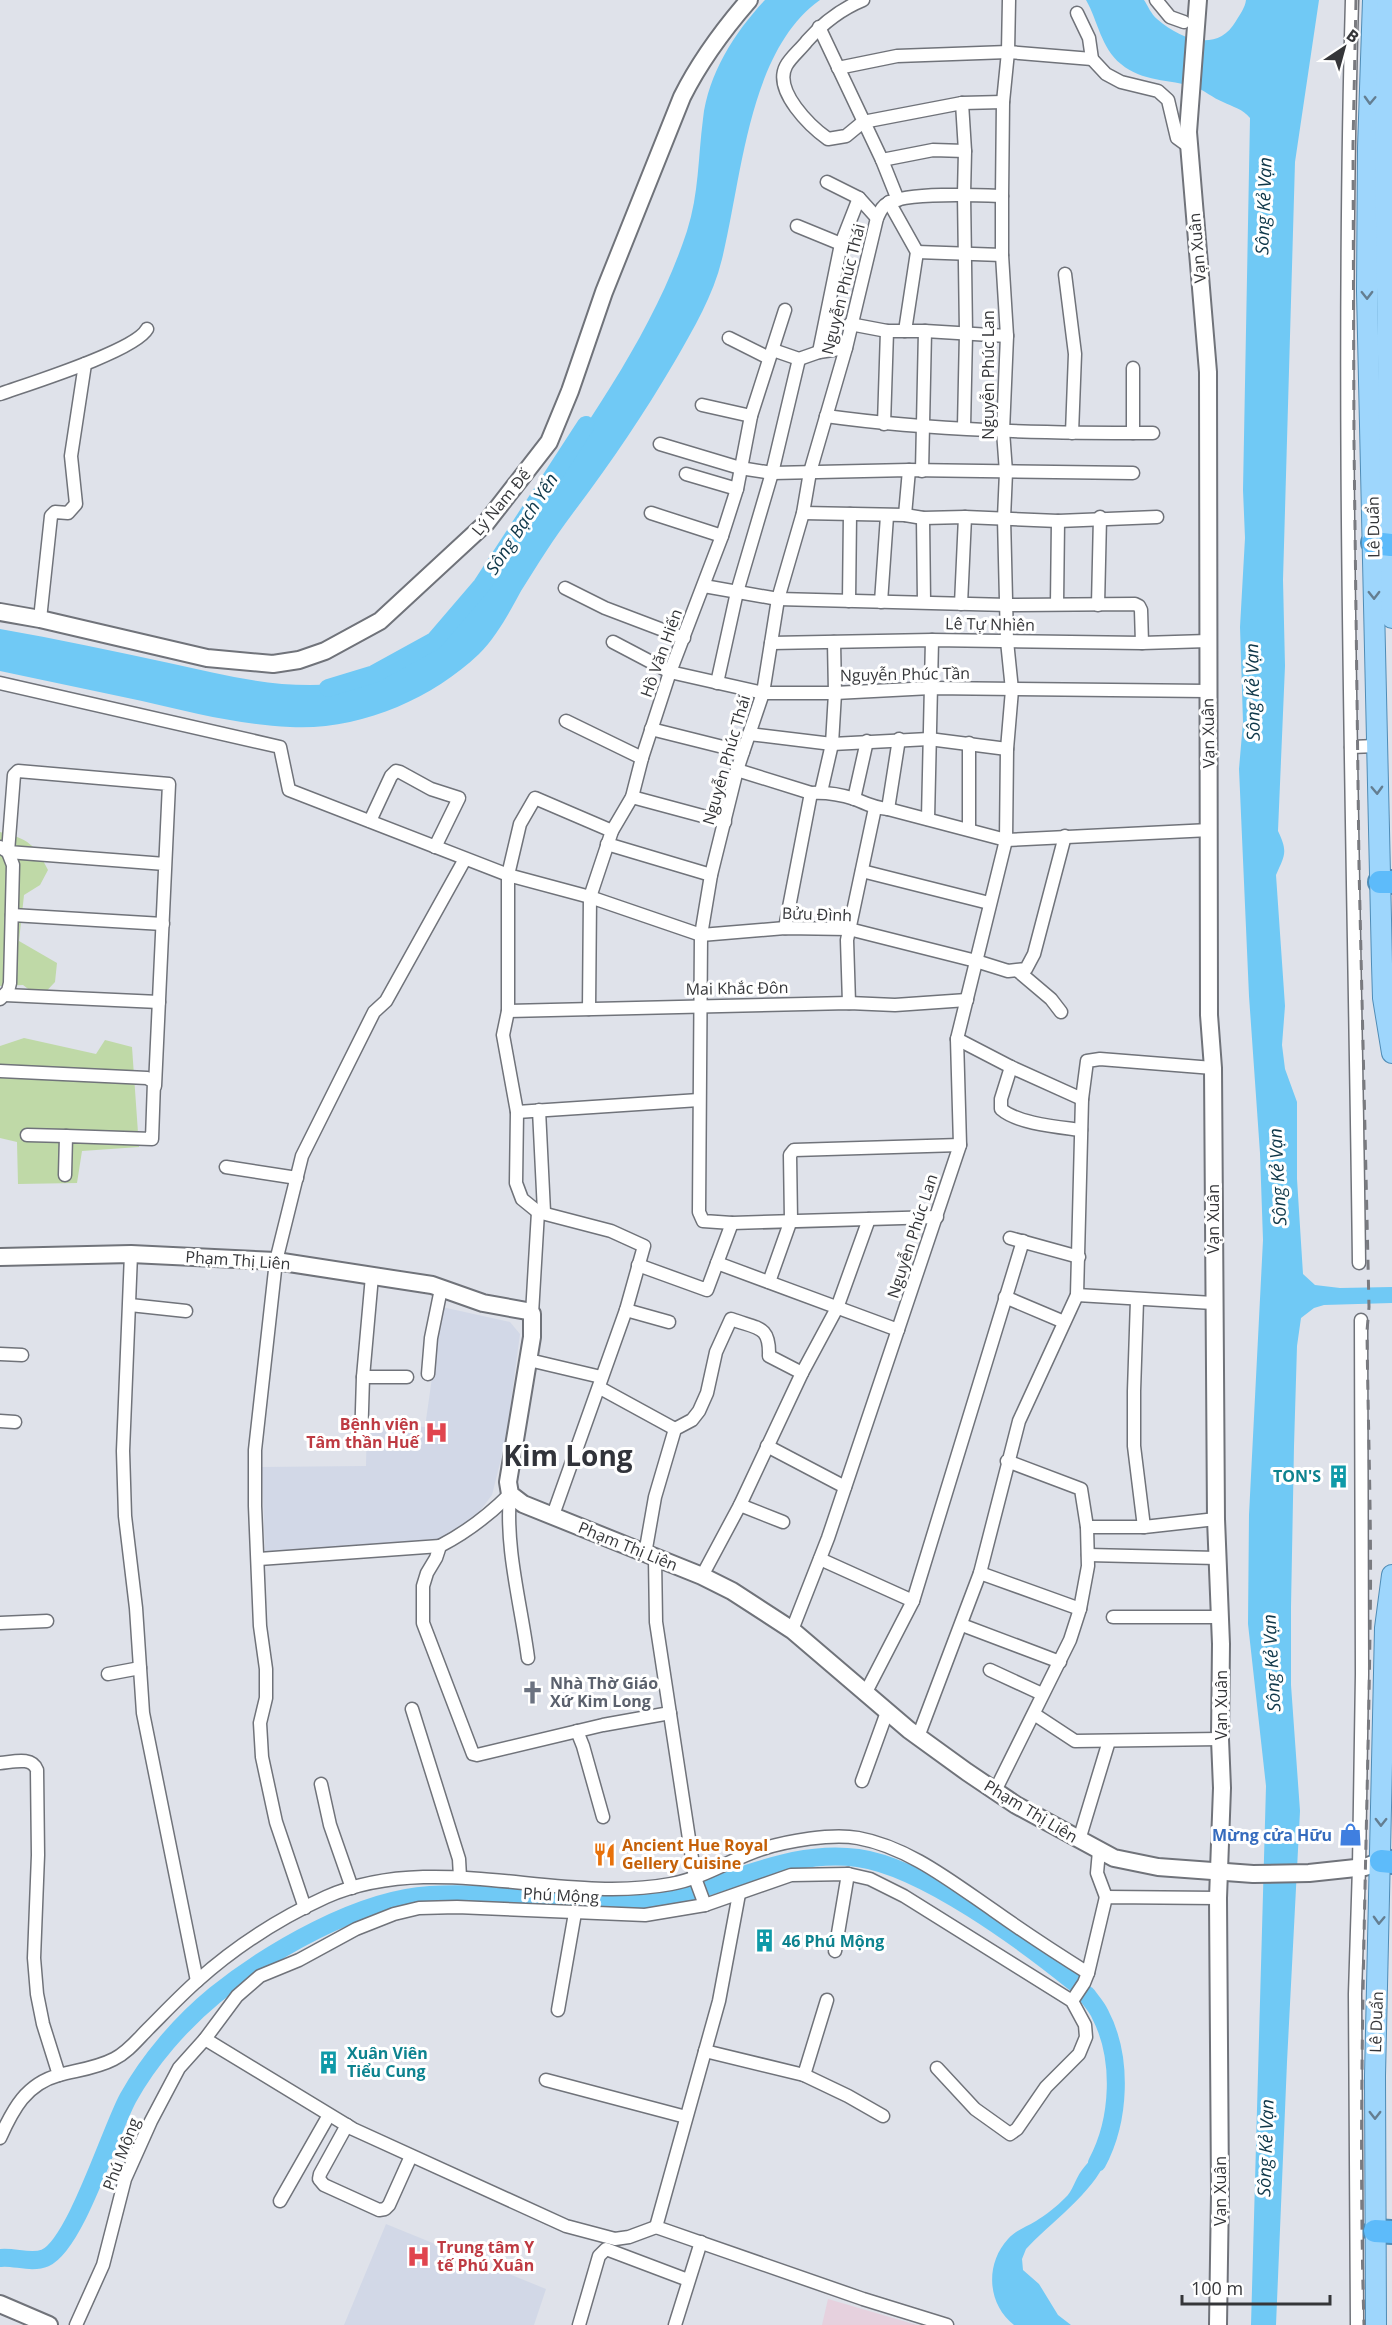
<svg xmlns="http://www.w3.org/2000/svg" width="1392" height="2325" viewBox="0 0 1392 2325" font-family="'Open Sans',sans-serif">
  <rect width="100%" height="100%" fill="#dfe2ea"/>
  <g fill="#d2d8e7">
    <path d="M442,1307L510,1322L520,1334L506,1439L492,1495L476,1516L446,1538L265,1553L262,1467L366,1466L367,1421L425,1427Z"/>
    <path d="M386,2224L546,2289L534,2325H344Z"/>
  </g>
  <path fill="#e6d1de" d="M828,2299L893,2318L917,2325H822Z"/>
  <g fill="#bfd9a7">
    <path d="M0,832C27,838 36,845 48,870L40,885L24,895L19,941L57,963L55,982L40,998L23,985L0,986Z"/>
    <path d="M24,1038L96,1054L105,1040L132,1047L139,1147L82,1151L77,1183L18,1184L17,1142L0,1138V1046Z"/>
  </g>
  <g fill="#70c9f5">
    <path d="M765,0H820C748,51 742,179 722,259C713,296 694,328 675,361C644,414 610,464 573,513C554,538 538,564 521,591C509,613 497,636 479,654C431,700 357,731 290,727C240,725 190,712 142,701C95,691 47,681 0,671V629C57,639 113,651 169,663C223,675 278,689 334,684C376,681 413,659 444,631C479,598 504,550 530,510C588,421 654,332 687,231C699,194 698,157 703,119C708,74 735,32 765,0Z"/>
    <path d="M1086,0H1144C1148,6 1151,14 1157,19C1180,39 1217,54 1236,21C1240,14 1245,8 1246,0H1319L1295,162L1283,580L1285,666L1278,831C1288,852 1285,855 1276,875L1285,1006L1282,1045L1285,1069L1297,1102V1179L1303,1274L1315,1285L1340,1288L1392,1287V1303L1324,1305L1314,1308L1301,1318L1297,1346L1294,1446L1291,1607V1685L1300,1811L1287,2062L1276,2325H1251L1266,1786L1248,1624L1249,1515L1263,1240L1260,1153L1249,996L1239,769L1243,722L1240,627L1245,538L1243,490L1250,118C1243,109 1233,107 1223,102C1213,98 1204,90 1195,87C1169,79 1142,82 1121,64C1101,48 1098,21 1086,0Z"/>
    <path d="M1107,2143C1106,2149 1107,2156 1105,2161C1095,2191 1048,2225 1026,2249L1022,2259L1023,2270L1039,2284L1058,2315L1071,2325H1014C987,2304 985,2264 1008,2239C1016,2230 1026,2227 1036,2221C1046,2215 1057,2206 1065,2198C1073,2191 1075,2179 1082,2170C1089,2160 1099,2153 1107,2143Z"/>
  </g>
  <g fill="none" stroke-linecap="round" stroke-linejoin="round">
    <g stroke="#70c9f5" stroke-width="18">
      <path d="M328,688L374,674L434,641L482,585L586,425"/>
      <path d="M1087,1995C1091,2001 1097,2007 1100,2014C1123,2058 1120,2120 1097,2163"/>
      <path d="M0,2258C14,2256 31,2264 45,2258C76,2244 110,2131 128,2098C149,2060 181,2023 215,1995C270,1951 359,1899 430,1895C505,1890 581,1910 656,1899C725,1889 786,1848 858,1858C923,1867 1023,1941 1075,1983"/>
    </g>
    <defs>
      <g id="street">
        <path d="M863,0C841,9 823,23 807,41C801,49 790,58 786,66C773,91 811,127 828,139L846,136L863,122L962,103L1003,102"/>
        <path d="M1156,0L1170,17L1184,22"/>
        <path d="M1352,0C1340,421 1354,842 1359,1263"/>
        <path d="M1077,13L1089,38L1092,59L1106,74L1121,82L1158,91L1168,100L1177,138L1188,146"/>
        <path d="M819,27L882,160L898,200"/>
        <path d="M838,68L897,56L1008,52L1092,59"/>
        <path d="M962,103L965,151L964,194L966,333L964,427"/>
        <path d="M882,160L933,150L965,151"/>
        <path d="M827,182L859,198L877,218"/>
        <path d="M889,202L917,252L905,331"/>
        <path d="M797,226L841,244"/>
        <path d="M917,252L1002,255"/>
        <path d="M1065,274L1075,354L1072,433"/>
        <path d="M850,324L887,331H925L1007,336"/>
        <path d="M729,338L769,358"/>
        <path d="M773,350L799,359L819,352L846,348"/>
        <path d="M819,352L841,244L859,198"/>
        <path d="M1133,368V433"/>
        <path d="M0,394C28,384 135,351 147,329"/>
        <path d="M702,405L751,416"/>
        <path d="M826,416C934,431 1044,433 1153,433"/>
        <path d="M884,424L887,331"/>
        <path d="M660,444L740,468L772,473L909,470L1133,473"/>
        <path d="M922,471L925,331"/>
        <path d="M686,474L737,489"/>
        <path d="M651,513L722,536"/>
        <path d="M803,513L905,515L923,518L965,517L1058,521L1157,517"/>
        <path d="M905,515L909,470"/>
        <path d="M923,518L924,602"/>
        <path d="M704,586L778,599L1008,605L1135,604L1139,606L1141,610L1142,643"/>
        <path d="M565,588L605,608L684,638"/>
        <path d="M849,601L850,514"/>
        <path d="M881,602L887,516"/>
        <path d="M961,604L965,517"/>
        <path d="M1057,604L1058,521"/>
        <path d="M1098,605L1100,517"/>
        <path d="M40,619L51,516L55,512L68,513L76,504L71,456L85,364"/>
        <path d="M613,642L670,672L763,693H835L931,688L1207,691"/>
        <path d="M771,643L932,640L1142,643L1208,641"/>
        <path d="M0,683L280,747L289,790L508,875L590,897L701,935L785,928L849,929L976,961L1008,971L1026,969L1034,954L1065,836"/>
        <path d="M717,683L737,592L772,473L799,359"/>
        <path d="M566,721L642,758"/>
        <path d="M651,729L743,752"/>
        <path d="M749,734L832,744L929,739L1007,749"/>
        <path d="M1351,747L1376,746"/>
        <path d="M737,770L811,793C825,792 842,795 855,799C867,804 875,808 888,809L1006,840L1210,830"/>
        <path d="M821,792L832,744L835,693L834,642"/>
        <path d="M632,797L725,822"/>
        <path d="M854,799L867,741"/>
        <path d="M888,809L899,739"/>
        <path d="M928,819L932,640"/>
        <path d="M370,821L391,776L396,771L400,772L431,789L459,798L435,847"/>
        <path d="M969,829V743"/>
        <path d="M607,844L711,875"/>
        <path d="M0,847L8,852L13,865L10,983L8,991L0,999"/>
        <path d="M862,871L989,903"/>
        <path d="M12,915L163,924"/>
        <path d="M785,928L811,793"/>
        <path d="M1018,971L1051,999L1061,1012"/>
        <path d="M5,995L159,1002"/>
        <path d="M849,1003L847,940L875,808"/>
        <path d="M589,1009L590,897L612,831L632,797L642,758L670,672L722,536L737,489L751,416L785,310"/>
        <path d="M508,1011L849,1003L895,1005L967,1000"/>
        <path d="M957,1039L1011,1067L1082,1099"/>
        <path d="M1011,1067L1001,1099V1109C1018,1124 1059,1127 1081,1130"/>
        <path d="M0,1071L147,1078L154,1082L152,1139L66,1136L65,1175"/>
        <path d="M155,1086L169,784L18,771L14,775L8,852L165,864"/>
        <path d="M539,1110L544,1212"/>
        <path d="M517,1112L699,1100"/>
        <path d="M27,1135L66,1136"/>
        <path d="M226,1167L297,1178"/>
        <path d="M937,1217L732,1223L703,1221L699,1212L701,935L711,875L737,770L763,693L778,599L803,513L810,472L846,348L877,218C880,212 882,206 888,203C908,192 977,195 1002,196"/>
        <path d="M1010,1238L1079,1257"/>
        <path d="M131,1254L123,1451L125,1516L136,1608L143,1713L197,1981"/>
        <path d="M717,1263L898,1330"/>
        <path d="M638,1265L707,1290L732,1223"/>
        <path d="M372,1276L363,1377H407"/>
        <path d="M769,1282L791,1220L790,1155L794,1150L960,1145"/>
        <path d="M1077,1295L1213,1303"/>
        <path d="M1005,1297L1064,1322"/>
        <path d="M1137,1300L1134,1391V1446L1144,1527"/>
        <path d="M130,1305L186,1311"/>
        <path d="M626,1310L669,1322"/>
        <path d="M532,1314L538,1212"/>
        <path d="M0,1354L22,1355"/>
        <path d="M529,1360L601,1377"/>
        <path d="M428,1374L431,1338L441,1289"/>
        <path d="M600,1388L675,1429"/>
        <path d="M0,1421L15,1422"/>
        <path d="M361,1443L363,1377"/>
        <path d="M767,1446L845,1487"/>
        <path d="M510,1494C489,1515 467,1532 440,1546L436,1558L427,1573L423,1586V1623L473,1754L477,1755L603,1725L670,1713"/>
        <path d="M510,1494C505,1549 521,1604 528,1658"/>
        <path d="M740,1505L783,1522"/>
        <path d="M553,1515L626,1310L644,1246L611,1231L538,1212L522,1199L516,1183L517,1112L503,1035L508,1011V875L520,824L535,798L612,831"/>
        <path d="M1087,1527H1144L1216,1519"/>
        <path d="M645,1554L655,1497L675,1429L692,1420L699,1411L707,1393L716,1352L731,1319C758,1329 770,1325 769,1356L802,1373"/>
        <path d="M1088,1555L1217,1558"/>
        <path d="M655,1558L656,1622L695,1878L705,1905"/>
        <path d="M259,1559L440,1546"/>
        <path d="M820,1559L913,1601"/>
        <path d="M980,1573L1080,1609"/>
        <path d="M702,1576L740,1505L802,1373L837,1308L869,1219"/>
        <path d="M1113,1617H1220"/>
        <path d="M0,1623L47,1621"/>
        <path d="M962,1625L1060,1662"/>
        <path d="M792,1630L828,1538L960,1145L957,1039L1006,840L1007,749L1012,690L1007,641L1004,518L1006,472L1003,431L1007,336L1002,255V196L1003,102L1008,52L1009,0"/>
        <path d="M990,1670L1042,1694"/>
        <path d="M108,1674L140,1668"/>
        <path d="M866,1692L913,1601L1023,1241"/>
        <path d="M412,1709L459,1859L460,1877"/>
        <path d="M1034,1714L1075,1741L1220,1739"/>
        <path d="M577,1731L583,1746L603,1817"/>
        <path d="M918,1737L980,1573L1019,1421L1077,1295L1082,1099L1087,1061L1100,1059L1213,1068"/>
        <path d="M0,1763C13,1762 32,1756 37,1770L38,1855L34,1958L37,1994L43,2024L59,2075C26,2084 13,2109 0,2138"/>
        <path d="M862,1781L887,1712"/>
        <path d="M321,1784L330,1825L352,1888"/>
        <path d="M995,1791L1070,1640L1080,1609L1088,1566L1087,1527L1081,1489L1007,1461"/>
        <path d="M1079,1840L1109,1741"/>
        <path d="M1099,1851L1097,1873L1106,1897"/>
        <path d="M739,1894L719,2001L656,2227L863,2299L947,2325"/>
        <path d="M305,1908L276,1822L262,1757L260,1723L266,1698V1669L260,1626L255,1506V1450L276,1261L302,1156L374,1012L386,1001L465,859"/>
        <path d="M835,1951L848,1874"/>
        <path d="M1072,2001L1084,1983L1088,1973L1106,1897L1218,1898"/>
        <path d="M558,2010L575,1913"/>
        <path d="M205,2039L353,2129L566,2226L615,2239L629,2237L656,2227"/>
        <path d="M705,2051L804,2075L848,2096L883,2116"/>
        <path d="M59,2075C78,2070 97,2068 114,2059C128,2052 137,2040 148,2029C164,2013 180,1996 197,1981C235,1947 280,1918 326,1897C436,1849 558,1905 671,1884C704,1878 731,1859 762,1849C787,1841 832,1833 858,1838C908,1847 952,1882 993,1910C1024,1932 1056,1953 1088,1973"/>
        <path d="M804,2075L827,2000"/>
        <path d="M546,2080L686,2117"/>
        <path d="M347,2125L320,2174L319,2179L324,2185L379,2210L385,2209L389,2205L411,2156"/>
        <path d="M280,2201L329,2115"/>
        <path d="M76,2325L103,2265L125,2179L151,2121L179,2068L205,2039L237,1996L260,1976L299,1960L356,1929L394,1914L419,1908L457,1907L645,1915L705,1905L791,1875L848,1874L870,1879L904,1896L1072,2001L1085,2025L1086,2037L1079,2054L1046,2087L1017,2129L1010,2134L975,2109L937,2068"/>
        <path d="M579,2325L599,2256L606,2249L688,2280"/>
        <path d="M675,2325L701,2242"/>
        <path d="M1357,2325L1355,1994L1359,1867L1362,1674L1361,1320"/>
      </g>
      <g id="secondary">
        <path d="M1198,0L1188,132L1208,372L1209,1015L1213,1068L1216,1519L1221,1644L1220,1739L1222,1788L1218,1898L1220,2193L1218,2325"/>
        <path d="M0,612L40,619L207,658L273,664L299,660L325,651L380,621L486,523L549,442L570,391L604,292L682,97C700,61 723,30 749,0"/>
        <path d="M0,1257L131,1254L276,1261L432,1285L483,1303L527,1311L532,1314V1337L508,1482L510,1494L523,1504L702,1576L732,1591L792,1630L909,1730L967,1772L1016,1805L1114,1858L1158,1867L1253,1874L1309,1873L1365,1867L1381,1861"/>
        <path d="M0,2304L49,2325"/>
      </g>
      <g id="primary">
        <path d="M1373,0L1368,148L1367,291L1382,964L1383,998L1392,1053"/>
        <path d="M1388,0L1385,155L1392,618"/>
        <path d="M1376,2325L1375,2076L1385,1628L1392,1575"/>
      </g>
      <g id="highway">
        <path d="M1373,543L1391,545"/>
        <path d="M1380,882H1392"/>
        <path d="M1381,1861L1392,1862"/>
        <path d="M1375,2231L1392,2232"/>
      </g>
    </defs>
    <use href="#street" stroke="#70737a" stroke-width="15"/>
    <use href="#secondary" stroke="#70737a" stroke-width="20"/>
    <use href="#primary" stroke="#4f8cb6" stroke-width="22"/>
    <use href="#highway" stroke="#4f8cb6" stroke-width="26"/>
    <use href="#street" stroke="#fff" stroke-width="12"/>
    <use href="#secondary" stroke="#fff" stroke-width="16"/>
    <use href="#primary" stroke="#9ed6fc" stroke-width="20"/>
    <use href="#highway" stroke="#5dbbfa" stroke-width="22"/>
    <path stroke="#797a7f" stroke-width="3" stroke-dasharray="10 10" stroke-linecap="butt" d="M1356,0L1353,145L1354,442L1359,867L1369,1307L1367,1331C1368,1431 1372,1531 1370,1631C1367,1862 1357,2094 1364,2325"/>
  </g>
  <defs><path id="oneway-chevron" d="M-2-3.5L2.5 0L-2 3.5" fill="none" stroke-width="1.6" stroke-linecap="round" stroke-linejoin="round" transform="scale(1.5)"/></defs>
  <g stroke="#647e91">
    <use href="#oneway-chevron" transform="translate(1370 100) rotate(92)"/>
    <use href="#oneway-chevron" transform="translate(1367 295) rotate(89)"/>
    <use href="#oneway-chevron" transform="translate(1374 595) rotate(89)"/>
    <use href="#oneway-chevron" transform="translate(1377 790) rotate(88)"/>
    <use href="#oneway-chevron" transform="translate(1381 1822) rotate(91)"/>
    <use href="#oneway-chevron" transform="translate(1379 1920) rotate(92)"/>
    <use href="#oneway-chevron" transform="translate(1375 2115) rotate(90)"/>
  </g>
  <defs>
    <symbol id="hospital-bare" viewBox="-9 -9 18 18"><path d="M-5-5h3v3.5h4V-5h3V5h-3V1.5h-4V5h-3Z" fill="#e0444e" stroke="#fff" stroke-width="2.5" paint-order="stroke"/></symbol>
    <symbol id="building-bare" viewBox="-9 -9 18 18"><path d="M-4-6H4V6H1V3H-1V6H-4ZM-2.5-4.3h1.7v1.8h-1.7ZM.8-4.3h1.7v1.8H.8ZM-2.5-1h1.7V.8h-1.7ZM.8-1h1.7V.8H.8Z" fill="#0f9aa8" stroke="#fff" stroke-width="2.5" paint-order="stroke"/></symbol>
    <symbol id="church-bare" viewBox="-9 -9 18 18"><path d="M-1.2-6h2.4v3.5h3.3v2.4h-3.3V6h-2.4V-.1h-3.3v-2.4h3.3Z" fill="#6b7280" stroke="#fff" stroke-width="2.5" paint-order="stroke"/></symbol>
    <symbol id="shop-bare" viewBox="-9 -9 18 18"><path d="M-5-2.5h2.3a2.7 3.5 0 0 1 5.4 0H5L5.5 6h-11ZM-1.5-2.5h3a1.5 2.3 0 0 0-3 0Z" fill="#3f7fe0" stroke="#fff" stroke-width="2.5" paint-order="stroke"/></symbol>
    <symbol id="restaurant-bare" viewBox="-9 -9 18 18"><path d="M-5-6h1v4h1v-4h1v4h1v-4h1v5L-1.5 .5V6h-2V.5L-5-1ZM5-6V6H3V1.5H1.5Q1.5-4 5-6Z" fill="#e8710a" stroke="#fff" stroke-width="2.5" paint-order="stroke"/></symbol>
  </defs>
  <g fill-rule="evenodd">
    <use href="#hospital-bare" x="420" y="1416" width="33" height="33"/>
    <use href="#building-bare" x="1322" y="1460" width="33" height="33"/>
    <use href="#church-bare" x="516" y="1676" width="33" height="33"/>
    <use href="#shop-bare" x="1334" y="1818" width="33" height="33"/>
    <use href="#restaurant-bare" x="588" y="1838" width="33" height="33"/>
    <use href="#building-bare" x="748" y="1924" width="33" height="33"/>
    <use href="#building-bare" x="312" y="2046" width="33" height="33"/>
    <use href="#hospital-bare" x="402" y="2240" width="33" height="33"/>
  </g>
  <g text-anchor="middle" stroke-width="6" stroke-linejoin="round" paint-order="stroke">
    <g font-size="16" fill="#353639" stroke="#fff">
      <text transform="translate(1197 248) rotate(-95)" y="6">Vạn Xuân</text>
      <text transform="translate(843 289) rotate(-76)" y="6">Nguyễn Phúc Thái</text>
      <text transform="translate(988 375) rotate(-90)" y="6">Nguyễn Phúc Lan</text>
      <text transform="translate(501 502) rotate(-50)" y="6">Lý Nam Đế</text>
      <text transform="translate(1373 527) rotate(-91)" y="6">Lê Duẩn</text>
      <text transform="translate(990 624) rotate(1)" y="6">Lê Tự Nhiên</text>
      <text transform="translate(661 653) rotate(-70)" y="6">Hồ Văn Hiến</text>
      <text transform="translate(905 674) rotate(-1)" y="6">Nguyễn Phúc Tần</text>
      <text transform="translate(1208 733) rotate(-91)" y="6">Vạn Xuân</text>
      <text transform="translate(726 760) rotate(-74)" y="6">Nguyễn Phúc Thái</text>
      <text transform="translate(817 914) rotate(2)" y="6">Bửu Đình</text>
      <text transform="translate(737 988) rotate(-1)" y="6">Mai Khắc Đôn</text>
      <text transform="translate(1213 1219) rotate(-90)" y="6">Vạn Xuân</text>
      <text transform="translate(912 1236) rotate(-72)" y="6">Nguyễn Phúc Lan</text>
      <text transform="translate(238 1260) rotate(4)" y="6">Phạm Thị Liên</text>
      <text transform="translate(628 1546) rotate(22)" y="6">Phạm Thị Liên</text>
      <text transform="translate(1221 1705) rotate(-90)" y="6">Vạn Xuân</text>
      <text transform="translate(1031 1811) rotate(31)" y="6">Phạm Thị Liên</text>
      <text transform="translate(561 1895) rotate(3)" y="6">Phú Mộng</text>
      <text transform="translate(1376 2022) rotate(-88)" y="6">Lê Duẩn</text>
      <text transform="translate(121 2154) rotate(-69)" y="6">Phú Mộng</text>
      <text transform="translate(1220 2191) rotate(-90)" y="6">Vạn Xuân</text>
    </g>
    <g font-size="16" font-weight="bold" fill="#be3a42" stroke="#fff" text-anchor="end">
      <text x="419" y="1430">Bệnh viện<tspan x="419" dy="18">Tâm thần Huế</tspan></text>
      <text x="437" y="2253" text-anchor="start">Trung tâm Y<tspan x="437" dy="18">tế Phú Xuân</tspan></text>
    </g>
    <g font-size="16" font-weight="bold" fill="#0d838f" stroke="#fff" text-anchor="start">
      <text x="1321" y="1482" text-anchor="end">TON'S</text>
      <text x="782" y="1947">46 Phú Mộng</text>
      <text x="347" y="2059">Xuân Viên<tspan x="347" dy="18">Tiểu Cung</tspan></text>
    </g>
    <g font-size="16" font-weight="bold" fill="#5b616d" stroke="#fff" text-anchor="start">
      <text x="550" y="1689">Nhà Thờ Giáo<tspan x="550" dy="18">Xứ Kim Long</tspan></text>
    </g>
    <g font-size="16" font-weight="bold" fill="#366cbe" stroke="#fff" text-anchor="end">
      <text x="1332" y="1841">Mừng cửa Hữu</text>
    </g>
    <g font-size="16" font-weight="bold" fill="#c56008" stroke="#fff" text-anchor="start">
      <text x="622" y="1851">Ancient Hue Royal<tspan x="622" dy="18">Gellery Cuisine</tspan></text>
    </g>
    <g font-size="18" font-style="italic" fill="#0e3749" stroke="#fff">
      <text transform="translate(1264 206) rotate(-88)" y="6">Sông Kẻ Vạn</text>
      <text transform="translate(522 524) rotate(-57)" y="6">Sông Bạch Yến</text>
      <text transform="translate(1253 692) rotate(-91)" y="6">Sông Kẻ Vạn</text>
      <text transform="translate(1278 1177) rotate(-93)" y="6">Sông Kẻ Vạn</text>
      <text transform="translate(1272 1663) rotate(-93)" y="6">Sông Kẻ Vạn</text>
      <text transform="translate(1266 2148) rotate(-88)" y="6">Sông Kẻ Vạn</text>
    </g>
    <g font-size="28" font-weight="bold" fill="#31333a" stroke="#fff">
      <text x="568" y="1466">Kim Long</text>
    </g>
  </g>
  <g transform="translate(1344 48) rotate(36)" stroke="#ffffff" stroke-width="4.5" paint-order="stroke">
  <path d="M0-4.5L10 22L0 15L-10 22Z" fill="#353639"/>
  <text y="-9" font-size="16" font-weight="bold" text-anchor="middle" fill="#353639">B</text>
  </g>
  <path d="M1182 2295v9h148v-9" fill="none" stroke="#353639" stroke-width="3"/>
  <text x="1191" y="2295" font-size="18" fill="#353639" stroke="#ffffff" stroke-width="4.5" paint-order="stroke">100 m</text>
</svg>
